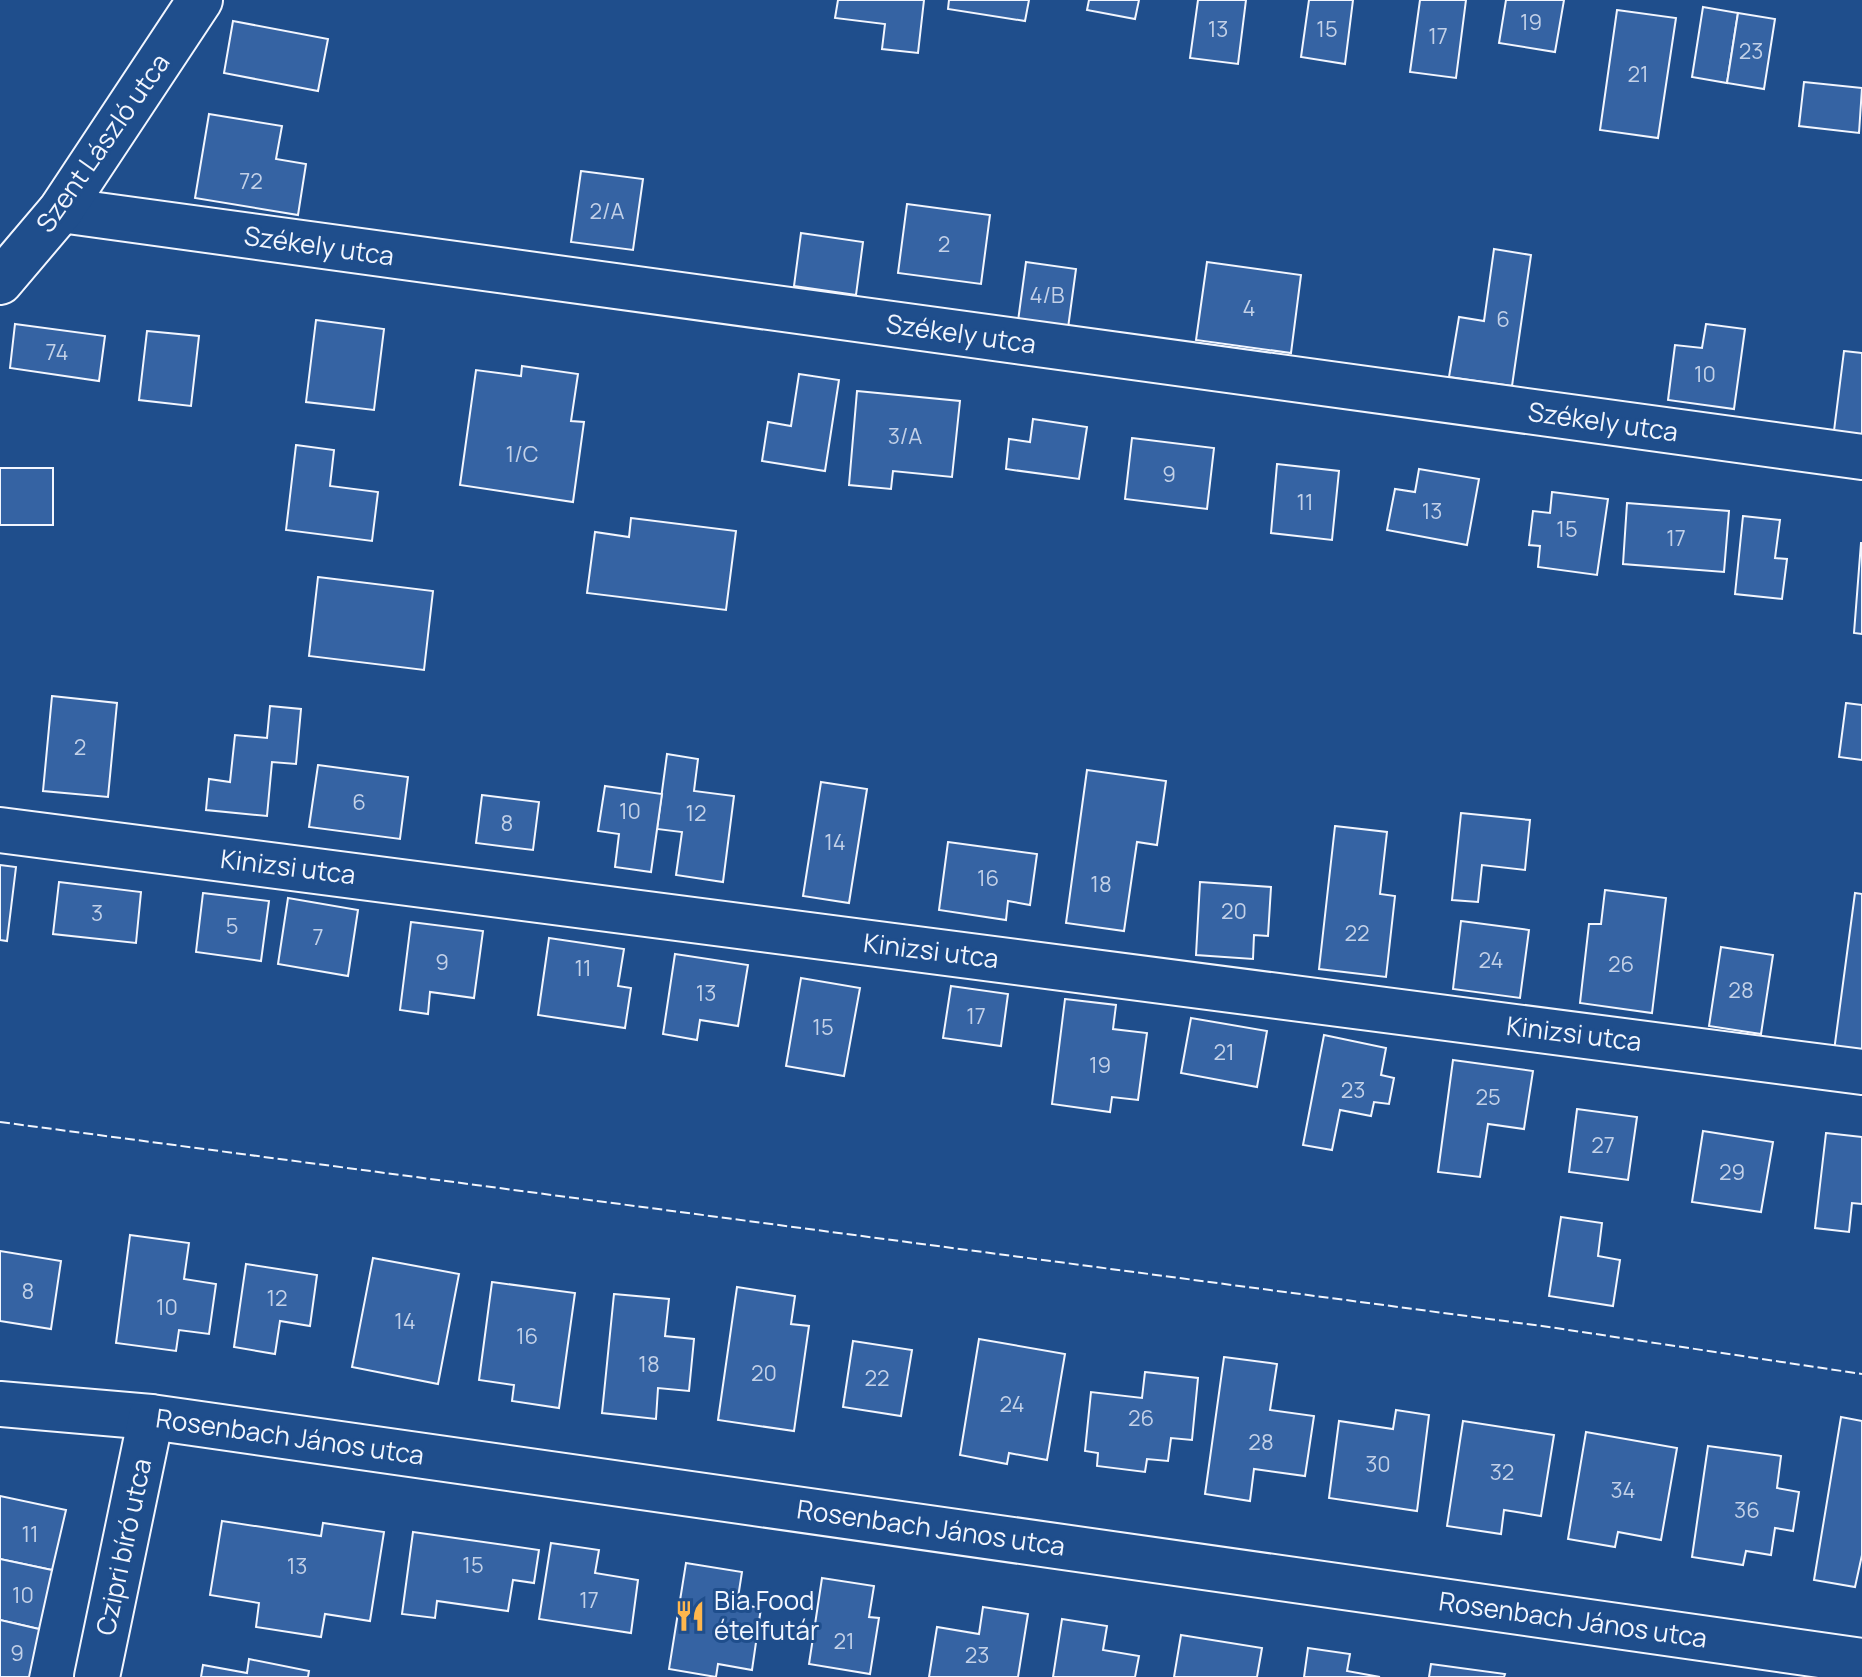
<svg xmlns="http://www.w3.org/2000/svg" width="1862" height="1677" viewBox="0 0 1862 1677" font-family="Manrope,sans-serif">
  <rect width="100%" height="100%" fill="#1f4e8c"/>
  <g fill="#3563a3" stroke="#f2f6ff" stroke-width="2">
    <path d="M838,0H924L918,53L882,49L885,24L835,18Z"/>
    <path d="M949,0H1029L1025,21L948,9Z"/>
    <path d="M1089,0H1139L1135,19L1087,10Z"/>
    <path d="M1198,0H1246L1238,64L1190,58Z"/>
    <path d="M1309,0H1353L1345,64L1301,57Z"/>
    <path d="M1420,0H1466L1456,78L1410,72Z"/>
    <path d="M1506,0H1564L1555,52L1499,43Z"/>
    <path d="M1703,7L1738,13L1727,83L1692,77Z"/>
    <path d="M1617,10L1676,18L1658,138L1600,130Z"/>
    <path d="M1738,13L1775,19L1764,89L1727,83Z"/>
    <path d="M233,21L328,39L318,91L224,73Z"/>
    <path d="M1804,82L1862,88L1859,133L1799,126Z"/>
    <path d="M209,114L282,126L276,159L306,164L298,215L195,198Z"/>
    <path d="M581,171L643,179L633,250L571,242Z"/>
    <path d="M907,204L990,215L981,284L898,273Z"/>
    <path d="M801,233L863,242L856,295L794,286Z"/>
    <path d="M1494,249L1531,255L1512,386L1449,377L1459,317L1484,321Z"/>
    <path d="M1026,262L1076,269L1068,328L1018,321Z"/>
    <path d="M1207,262L1301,275L1291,353L1196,340Z"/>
    <path d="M316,320L384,329L374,410L306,402Z"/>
    <path d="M15,324L105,336L99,381L10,368Z"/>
    <path d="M1706,324L1745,329L1734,409L1668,400L1675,345L1702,348Z"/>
    <path d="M147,331L199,336L191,406L139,400Z"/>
    <path d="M1844,351L1862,353V435L1834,431Z"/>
    <path d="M522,366L578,374L571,421L584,422L573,502L460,485L476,370L521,376Z"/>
    <path d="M799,374L839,380L825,471L762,461L768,422L791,426Z"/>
    <path d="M857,391L960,401L952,477L893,471L891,489L849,485Z"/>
    <path d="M1033,419L1087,427L1079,479L1006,469L1009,439L1030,442Z"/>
    <path d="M1132,438L1214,448L1207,509L1125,499Z"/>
    <path d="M296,445L334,450L330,486L378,492L372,541L286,530Z"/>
    <path d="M1277,464L1339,471L1332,540L1271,533Z"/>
    <rect x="0" y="468" width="53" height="57"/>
    <path d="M1419,469L1479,479L1467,545L1387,530L1395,489L1415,492Z"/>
    <path d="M1552,492L1608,499L1597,575L1538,567L1540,546L1529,545L1533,511L1550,513Z"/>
    <path d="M1627,503L1729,511L1724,572L1623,564Z"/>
    <path d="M1743,516L1780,520L1775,558L1787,559L1782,599L1735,594Z"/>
    <path d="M631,518L736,531L726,610L587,593L595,532L629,537Z"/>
    <path d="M1861,543H1862V634L1854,633Z"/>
    <path d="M318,577L433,591L424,670L309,656Z"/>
    <path d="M52,696L117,703L108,797L43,791Z"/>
    <path d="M1846,703L1862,705V760L1839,757Z"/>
    <path d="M270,706L301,709L296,764L272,762L267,816L206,810L209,779L230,782L235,735L267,738Z"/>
    <path d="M667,754L698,759L694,791L734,796L723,882L676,875L682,832L657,829Z"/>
    <path d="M318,765L408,777L400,839L309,827Z"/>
    <path d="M1087,770L1166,781L1157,845L1137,842L1124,931L1066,923Z"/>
    <path d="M821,782L867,789L849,903L803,896Z"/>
    <path d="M605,786L662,794L651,872L615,867L619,834L598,831Z"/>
    <path d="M482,795L539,802L533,850L476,843Z"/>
    <path d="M1461,813L1530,820L1525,870L1482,865L1478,902L1452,900Z"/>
    <path d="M1335,826L1387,832L1380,894L1395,896L1386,977L1319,969Z"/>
    <path d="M948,842L1037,854L1030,905L1008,901L1006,920L939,910Z"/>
    <path d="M0,865L16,867L7,941L0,940Z"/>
    <path d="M59,882L141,892L136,943L53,934Z"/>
    <path d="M1200,882L1271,887L1268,936L1254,935L1253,959L1196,955Z"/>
    <path d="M1605,890L1666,898L1652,1013L1580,1003L1589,924H1601Z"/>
    <path d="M203,893L269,901L261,961L196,952Z"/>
    <path d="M1855,893L1862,894V1054L1834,1051Z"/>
    <path d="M288,898L358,910L348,976L278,964Z"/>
    <path d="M1461,921L1529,930L1520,998L1453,989Z"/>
    <path d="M411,922L483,931L474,998L430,992L428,1014L400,1010Z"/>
    <path d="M549,938L624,949L618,986L631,988L625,1028L538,1015Z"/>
    <path d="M1721,947L1773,955L1761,1034L1709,1026Z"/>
    <path d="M675,954L748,965L738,1026L700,1020L697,1040L663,1034Z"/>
    <path d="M801,978L860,988L844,1076L786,1066Z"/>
    <path d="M951,986L1008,994L1001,1046L943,1038Z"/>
    <path d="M1065,999L1116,1005L1113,1029L1147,1033L1138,1100L1112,1097L1110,1112L1052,1104Z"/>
    <path d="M1191,1018L1267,1031L1257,1087L1181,1073Z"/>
    <path d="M1324,1035L1386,1048L1381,1075L1394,1078L1389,1104L1374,1102L1371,1116L1340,1110L1332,1150L1303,1145Z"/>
    <path d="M1453,1060L1533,1071L1524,1129L1488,1124L1480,1177L1438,1172Z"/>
    <path d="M1577,1109L1637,1117L1628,1180L1569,1172Z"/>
    <path d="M1703,1131L1773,1142L1761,1212L1692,1202Z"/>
    <path d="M1826,1133L1862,1137V1204L1852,1203L1849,1232L1815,1228Z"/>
    <path d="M1561,1217L1602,1223L1598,1256L1620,1260L1613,1306L1549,1296Z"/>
    <path d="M130,1235L189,1243L184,1279L216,1284L209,1334L179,1330L176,1351L116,1343Z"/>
    <path d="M0,1251L61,1261L51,1329L0,1321Z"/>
    <path d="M373,1258L459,1274L438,1384L352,1367Z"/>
    <path d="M246,1264L317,1275L310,1326L280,1321L275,1354L234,1347Z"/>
    <path d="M492,1282L575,1293L559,1408L512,1401L514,1385L479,1380Z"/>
    <path d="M737,1287L795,1296L791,1324L809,1326L794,1431L718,1420Z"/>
    <path d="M614,1294L669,1299L665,1336L694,1339L689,1391L658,1388L656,1419L602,1413Z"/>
    <path d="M979,1339L1065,1354L1047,1460L1009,1453L1007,1464L960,1455Z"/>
    <path d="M853,1341L912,1350L901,1416L843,1407Z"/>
    <path d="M1224,1357L1277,1364L1270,1410L1314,1416L1305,1476L1254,1469L1250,1501L1205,1494Z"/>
    <path d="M1145,1372L1198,1378L1192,1440L1171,1438L1168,1461L1147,1459L1145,1472L1097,1466L1098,1453L1085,1451L1091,1392L1142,1398Z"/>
    <path d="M1396,1410L1429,1415L1417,1511L1329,1498L1339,1421L1393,1429Z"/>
    <path d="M1841,1417L1862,1421V1555L1855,1587L1814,1580Z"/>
    <path d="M1463,1421L1554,1435L1541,1516L1504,1510L1501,1534L1447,1526Z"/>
    <path d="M1586,1432L1677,1448L1661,1540L1618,1532L1615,1547L1568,1539Z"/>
    <path d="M1708,1446L1781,1456L1777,1488L1799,1492L1793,1531L1775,1528L1771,1555L1746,1551L1743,1565L1692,1557Z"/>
    <path d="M0,1496L66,1510L52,1570L0,1559Z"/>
    <path d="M222,1521L321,1536L323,1523L384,1532L370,1621L325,1614L321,1637L256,1627L259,1603L210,1595Z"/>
    <path d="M413,1532L539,1550L534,1583L513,1580L508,1611L437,1601L435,1618L402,1614Z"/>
    <path d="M551,1543L599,1550L595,1573L638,1580L631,1633L539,1619Z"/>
    <path d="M0,1559L52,1570L39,1629L0,1620Z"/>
    <path d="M686,1563L742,1572L737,1604L761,1608L752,1670L718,1664L716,1677L669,1669Z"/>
    <path d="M822,1578L874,1586L869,1617L879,1618L870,1674L809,1664Z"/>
    <path d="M983,1607L1028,1614L1018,1677H929L937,1627L979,1634Z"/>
    <path d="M1062,1619L1107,1626L1103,1650L1139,1656L1135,1677H1053Z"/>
    <path d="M0,1620L39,1629L29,1677H0Z"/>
    <path d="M1181,1635L1262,1648L1257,1677H1174Z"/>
    <path d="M1308,1648L1350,1654L1347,1671L1380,1677H1304Z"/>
    <path d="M249,1659L309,1671L308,1677H201L203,1665L247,1673Z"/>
    <path d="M1431,1664L1505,1674L1504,1677H1429Z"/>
  </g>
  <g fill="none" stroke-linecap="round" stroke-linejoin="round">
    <defs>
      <g id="minor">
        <path d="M61,210L1862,457"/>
        <path d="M0,282L61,210L200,0"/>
        <path d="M0,830L1862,1072"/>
        <path d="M0,1404L151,1417L1862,1661"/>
        <path d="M97,1677L151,1417"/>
      </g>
    </defs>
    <use href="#minor" stroke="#f2f6ff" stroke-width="48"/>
    <use href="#minor" stroke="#1f4e8c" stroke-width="44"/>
    <path stroke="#f2f6ff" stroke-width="2" stroke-dasharray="10 4" stroke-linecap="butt" d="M0,1122L1542,1326L1862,1374"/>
  </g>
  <defs>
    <symbol id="restaurant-bare" viewBox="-9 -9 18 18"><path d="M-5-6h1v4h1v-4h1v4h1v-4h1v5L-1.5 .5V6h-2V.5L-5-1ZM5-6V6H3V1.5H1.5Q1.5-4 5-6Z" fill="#ffb74d" stroke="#1f4e8c" stroke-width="2.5" paint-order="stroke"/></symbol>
  </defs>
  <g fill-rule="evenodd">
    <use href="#restaurant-bare" x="668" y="1594" width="44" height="44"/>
  </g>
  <g text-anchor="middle" stroke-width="6" stroke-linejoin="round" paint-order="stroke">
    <g font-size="22" fill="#c3d1e8">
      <text x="1531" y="30">19</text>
      <text x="1218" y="37">13</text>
      <text x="1327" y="37">15</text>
      <text x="1438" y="44">17</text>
      <text x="1751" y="59">23</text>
      <text x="1638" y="82">21</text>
      <text x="251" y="189">72</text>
      <text x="607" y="219">2/A</text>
      <text x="944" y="252">2</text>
      <text x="1047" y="303">4/B</text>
      <text x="1249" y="316">4</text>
      <text x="1503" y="327">6</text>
      <text x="57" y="360">74</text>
      <text x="1705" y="382">10</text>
      <text x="905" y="444">3/A</text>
      <text x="522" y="462">1/C</text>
      <text x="1169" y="482">9</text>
      <text x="1305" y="510">11</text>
      <text x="1432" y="519">13</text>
      <text x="1567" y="537">15</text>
      <text x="1676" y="546">17</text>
      <text x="80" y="755">2</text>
      <text x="359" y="810">6</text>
      <text x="630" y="819">10</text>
      <text x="696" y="821">12</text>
      <text x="507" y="831">8</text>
      <text x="835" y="850">14</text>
      <text x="988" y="886">16</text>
      <text x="1101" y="892">18</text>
      <text x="1234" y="919">20</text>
      <text x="97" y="921">3</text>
      <text x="232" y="934">5</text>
      <text x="1357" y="941">22</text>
      <text x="318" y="945">7</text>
      <text x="1491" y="968">24</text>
      <text x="442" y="970">9</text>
      <text x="1621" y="972">26</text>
      <text x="583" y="976">11</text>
      <text x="1741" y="998">28</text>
      <text x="706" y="1001">13</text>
      <text x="976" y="1024">17</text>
      <text x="823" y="1035">15</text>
      <text x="1224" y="1060">21</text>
      <text x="1100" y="1073">19</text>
      <text x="1353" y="1098">23</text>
      <text x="1488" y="1105">25</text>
      <text x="1603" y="1153">27</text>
      <text x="1732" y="1180">29</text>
      <text x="28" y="1299">8</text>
      <text x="277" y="1306">12</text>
      <text x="167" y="1315">10</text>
      <text x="405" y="1329">14</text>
      <text x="527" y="1344">16</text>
      <text x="649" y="1372">18</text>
      <text x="764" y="1381">20</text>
      <text x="877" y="1386">22</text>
      <text x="1012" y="1412">24</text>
      <text x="1141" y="1426">26</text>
      <text x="1261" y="1450">28</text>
      <text x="1378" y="1472">30</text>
      <text x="1502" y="1480">32</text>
      <text x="1623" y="1498">34</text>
      <text x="1747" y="1518">36</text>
      <text x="30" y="1542">11</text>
      <text x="473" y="1573">15</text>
      <text x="297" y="1574">13</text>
      <text x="23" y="1603">10</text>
      <text x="589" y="1608">17</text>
      <text x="844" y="1649">21</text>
      <text x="17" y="1661">9</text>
      <text x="977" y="1663">23</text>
    </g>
    <g font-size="26" fill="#f2f6ff" stroke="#1f4e8c">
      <text transform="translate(103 143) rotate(-55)" y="9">Szent László utca</text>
      <text transform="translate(319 246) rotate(8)" y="9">Székely utca</text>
      <text transform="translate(961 334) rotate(8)" y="9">Székely utca</text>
      <text transform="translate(1603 422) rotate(8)" y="9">Székely utca</text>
      <text transform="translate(288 867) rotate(7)" y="9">Kinizsi utca</text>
      <text transform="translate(931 951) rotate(7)" y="9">Kinizsi utca</text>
      <text transform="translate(1574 1034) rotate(7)" y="9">Kinizsi utca</text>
      <text transform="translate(290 1437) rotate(8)" y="9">Rosenbach János utca</text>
      <text transform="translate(931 1528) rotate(8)" y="9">Rosenbach János utca</text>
      <text transform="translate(124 1547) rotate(-78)" y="9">Czipri bíró utca</text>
      <text transform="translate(1573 1620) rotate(8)" y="9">Rosenbach János utca</text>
    </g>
    <g font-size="26" fill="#f2f6ff" stroke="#1f4e8c" text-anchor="start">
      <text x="714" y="1610">Bia Food<tspan x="714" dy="30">ételfutár</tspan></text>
    </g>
  </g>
</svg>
